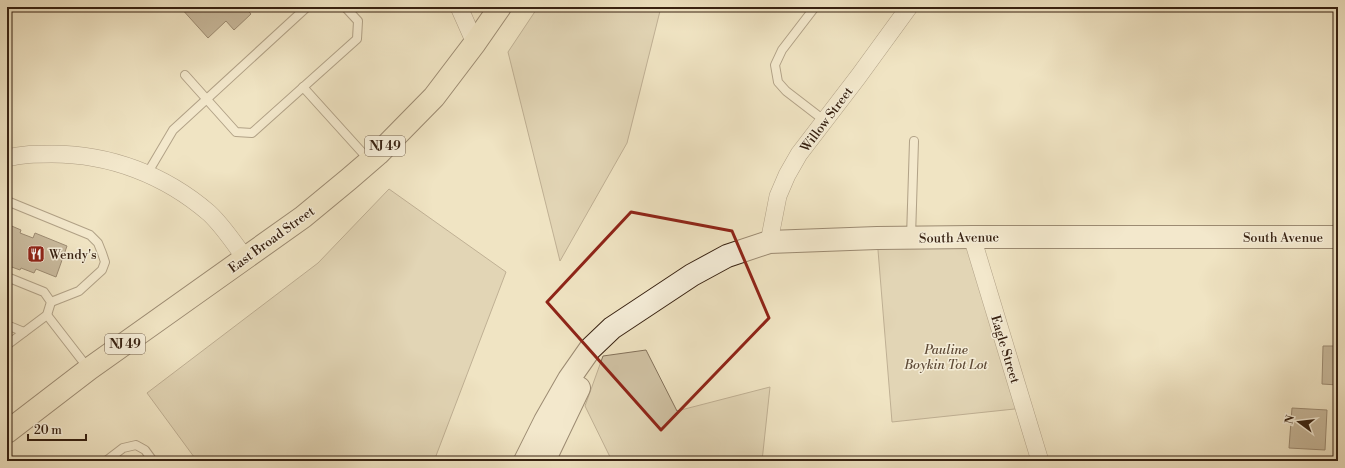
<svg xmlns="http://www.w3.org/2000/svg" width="1345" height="468" viewBox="0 0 1345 468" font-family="'Libre Bodoni',serif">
  <rect width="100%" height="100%" fill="#f0e4c3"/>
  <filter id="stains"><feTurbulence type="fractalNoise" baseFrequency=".005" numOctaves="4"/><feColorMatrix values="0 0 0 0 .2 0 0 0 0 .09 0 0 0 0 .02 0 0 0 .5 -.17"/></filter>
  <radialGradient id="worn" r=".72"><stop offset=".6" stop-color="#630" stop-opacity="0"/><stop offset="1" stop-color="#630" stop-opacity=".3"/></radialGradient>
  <g fill="#d1c3a5" stroke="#84725b">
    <path d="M538,7H661L627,143L560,261L508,52Z"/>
    <path d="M389,189L506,272L434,461H197L147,393L318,263Z"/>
    <path d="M972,237L1024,408L892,422L877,238Z"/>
    <path d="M646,350L677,411L770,387L762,461H612L585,406L603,356Z"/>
  </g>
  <g fill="#97866e" stroke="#372111">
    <path d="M180,7H245L251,14L234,30L226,21L208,38Z"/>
    <path d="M7,224L21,230L20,233L33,238L35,233L67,246L56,277L36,269L34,273L21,268L20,270L9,266L10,263L7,262Z"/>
    <path d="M1323,346H1338V385L1322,384Z"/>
    <path d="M1292,408L1327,410L1325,450L1289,448Z"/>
  </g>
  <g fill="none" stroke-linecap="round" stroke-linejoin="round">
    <defs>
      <g id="lane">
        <path d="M815,7L782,50L775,65L778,82L786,91L825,121"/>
        <path d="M185,75L236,132L252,133L357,39L358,21L345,7"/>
        <path d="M303,87L369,160"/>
        <path d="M147,174L173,130L307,7"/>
        <path d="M7,201L90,235L98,243L102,253L105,262L102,270L79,291L51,302"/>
        <path d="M911,237L914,141"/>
        <path d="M7,277L44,292L51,302L47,315L7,345"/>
        <path d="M47,315L88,368"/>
        <path d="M7,325L24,332"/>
        <path d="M106,461L123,448L136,445L145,450L153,461"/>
      </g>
      <g id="street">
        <path d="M459,7L475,43"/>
        <path d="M7,158C22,154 36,154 52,154C110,154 165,175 209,213C223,226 234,243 245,258"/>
        <path d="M972,237L1040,461"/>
        <path d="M769,242L778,196L787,175L799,154L858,77L909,7"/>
      </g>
      <g id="secondary">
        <path d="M525,461L545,421L569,379L590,349L612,328L692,275L727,256L769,242L877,238L972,237H1338"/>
        <path d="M544,461L579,388"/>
      </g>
      <path id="highway" d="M7,432L89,369L303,217L349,179L378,154L434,97L475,43L500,7"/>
    </defs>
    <use href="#lane" stroke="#65523e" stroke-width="10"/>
    <use href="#street" stroke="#65523e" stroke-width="18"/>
    <use href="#secondary" stroke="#372111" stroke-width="24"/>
    <use href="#highway" stroke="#372111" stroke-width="24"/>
    <use href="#lane" stroke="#f5edd8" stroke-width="8"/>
    <use href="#street" stroke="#f5edd8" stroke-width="17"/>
    <use href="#secondary" stroke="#f5edd8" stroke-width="22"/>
    <use href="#highway" stroke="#f0e4c3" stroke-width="22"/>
  </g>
  <path d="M0 0H1345V468H0ZM631,212L732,231L769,318L661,430L547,302Z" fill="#f0e4c3" fill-opacity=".55" fill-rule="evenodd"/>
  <path fill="none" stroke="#8f2418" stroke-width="3" stroke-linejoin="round" d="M631,212L732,231L769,318L661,430L547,302Z"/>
  <defs>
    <symbol id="restaurant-square" viewBox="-11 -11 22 22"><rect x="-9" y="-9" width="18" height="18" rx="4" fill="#8f2418" stroke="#f5edd8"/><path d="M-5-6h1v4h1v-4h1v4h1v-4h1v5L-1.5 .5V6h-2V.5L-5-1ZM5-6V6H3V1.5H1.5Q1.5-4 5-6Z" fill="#fff"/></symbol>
  </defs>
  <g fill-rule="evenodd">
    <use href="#restaurant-square" x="26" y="244" width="20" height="20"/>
  </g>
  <g text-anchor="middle" stroke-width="3" stroke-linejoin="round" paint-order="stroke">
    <g fill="#f5edd8" stroke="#705e4d" stroke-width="1">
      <rect x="365" y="136" width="40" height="20" rx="3"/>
      <rect x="105" y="334" width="40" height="20" rx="3"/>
    </g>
    <g font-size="12" font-weight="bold" fill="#372111">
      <text x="385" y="150">NJ 49</text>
      <text x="125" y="348">NJ 49</text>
    </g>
    <g font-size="13" fill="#372111" stroke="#f5edd8">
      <text transform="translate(826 119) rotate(-53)" y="5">Willow Street</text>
      <text transform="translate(959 237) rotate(-1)" y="5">South Avenue</text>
      <text x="1283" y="242">South Avenue</text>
      <text transform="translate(271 239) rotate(-36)" y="5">East Broad Street</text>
      <text transform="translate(1006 349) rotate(73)" y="5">Eagle Street</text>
    </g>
    <g font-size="13" fill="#372111" stroke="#f5edd8" text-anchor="start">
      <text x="49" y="259">Wendy's</text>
    </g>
    <g font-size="13" font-style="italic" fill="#5e4a36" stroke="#f5edd8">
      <text x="946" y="354">Pauline<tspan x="946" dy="15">Boykin Tot Lot</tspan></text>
    </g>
  </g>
  <rect width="1345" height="468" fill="none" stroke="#f0e4c3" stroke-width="24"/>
  <rect x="8" y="8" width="1329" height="452" fill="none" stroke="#372111" stroke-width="2"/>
  <rect x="12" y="12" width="1321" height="444" fill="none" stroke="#372111"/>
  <g transform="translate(1299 422) rotate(285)" stroke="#f5edd8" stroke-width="3" paint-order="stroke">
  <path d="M0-3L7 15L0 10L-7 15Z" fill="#372111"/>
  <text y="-6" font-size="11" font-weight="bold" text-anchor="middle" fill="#372111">N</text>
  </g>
  <path d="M28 434v6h58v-6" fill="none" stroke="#372111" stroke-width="2"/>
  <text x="34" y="434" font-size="12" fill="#372111" stroke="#f5edd8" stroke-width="3" paint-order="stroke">20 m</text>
  <rect width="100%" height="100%" filter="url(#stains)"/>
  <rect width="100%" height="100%" fill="url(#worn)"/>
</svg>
